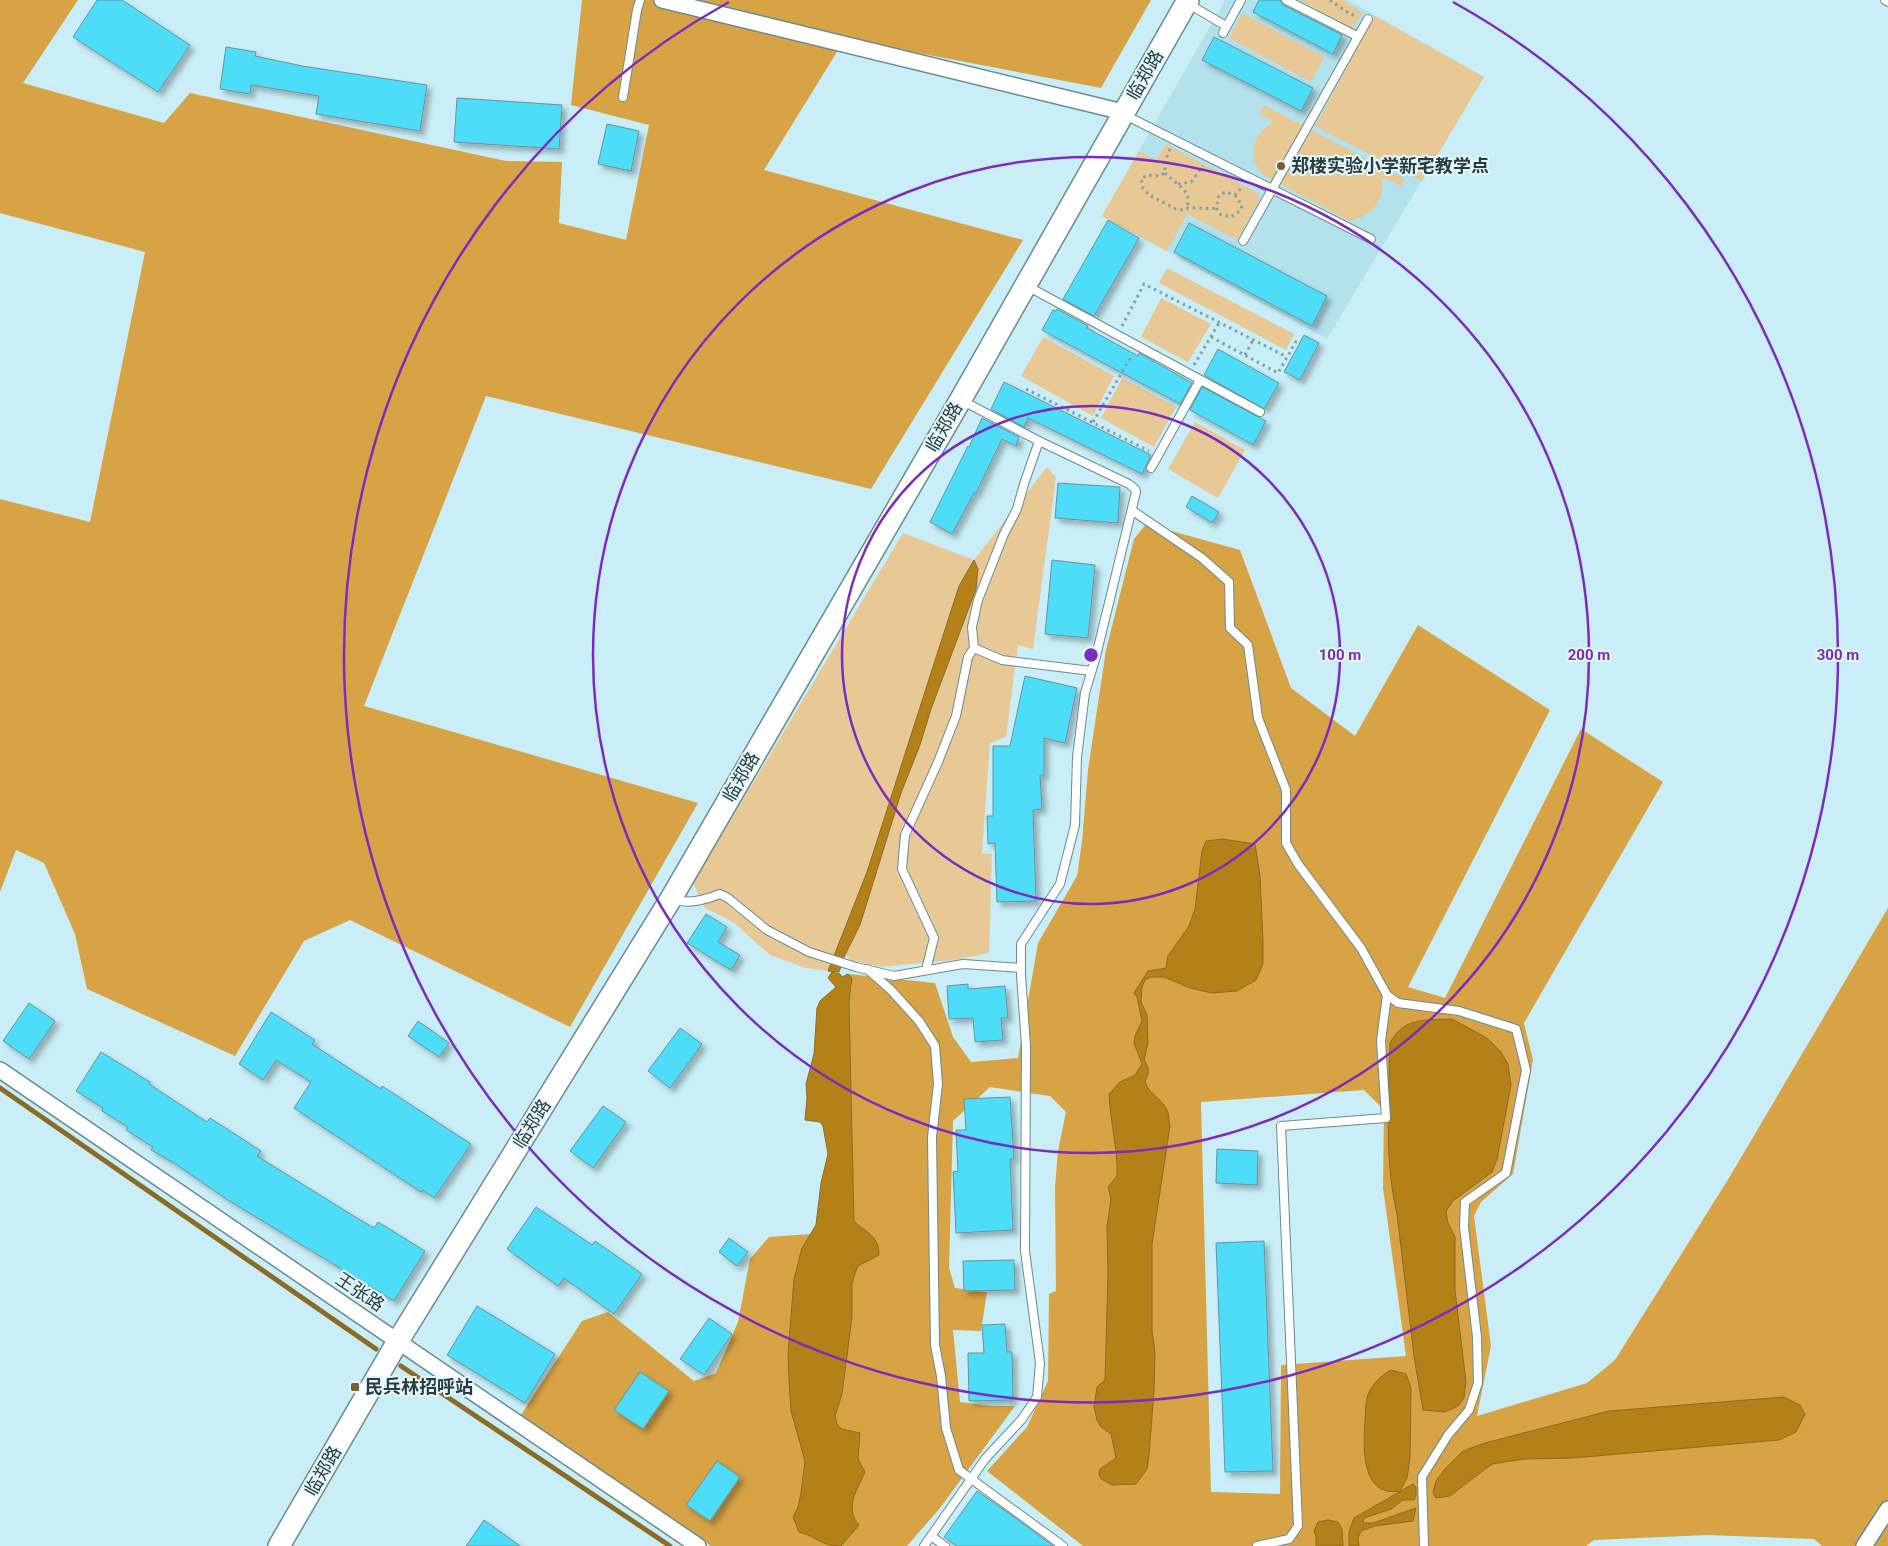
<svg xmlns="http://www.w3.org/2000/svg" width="1888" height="1546" viewBox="0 0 1888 1546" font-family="Roboto,'Noto Sans SC',sans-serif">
  <defs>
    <filter id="shadow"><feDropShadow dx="4.5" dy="4.5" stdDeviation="2.5" flood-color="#0004"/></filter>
  </defs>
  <rect width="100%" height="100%" fill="#c9eef7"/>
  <path fill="#b3e2ec" d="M1225,0H1348L1484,77L1327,339L1102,216Z"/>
  <g fill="#e8c895">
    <path d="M1299,0H1343L1363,13L1352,29Z"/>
    <path d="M1242,13L1324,57L1311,82L1229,38Z"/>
    <path d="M1375,16L1484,77L1422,181L1315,126Z"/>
    <path d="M1264,105L1405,179L1401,186L1381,177C1387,200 1371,217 1349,221L1267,177C1245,164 1252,131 1274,122L1259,113Z"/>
    <path d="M1166,144L1258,193L1260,199L1237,240L1187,214L1167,251L1102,216L1139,151L1156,160Z"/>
    <path d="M1167,268L1294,334L1286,350L1159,283Z"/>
    <path d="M1161,298L1211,324L1188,362L1141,337Z"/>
    <path d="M1043,337L1114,376L1093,416L1021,376Z"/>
    <path d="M1122,378L1176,407L1154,447L1101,418Z"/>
    <path d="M1195,422L1245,450L1218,498L1168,469Z"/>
    <path d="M1047,467L1056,477L1033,649L1018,645L1006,737L990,743L982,853L992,854L989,953L954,960L881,967L851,960L845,955L860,925L901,793L920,745L931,709L976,589L978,569L974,561L959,586L867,872L828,971L806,968L770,955L733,922L705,908L693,883L903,533L974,560Z"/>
  </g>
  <g fill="#d7a345" fill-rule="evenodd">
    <path d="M0,0H78L23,83L164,123L190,93L506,161L562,162L559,223L626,240L649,125L571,105L582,0H1151L1101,88L845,39L764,170L1023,240L871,489L486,396L364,706L698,803L570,1027L350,920L304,941L235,1056L87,989L75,934L44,863L16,850L0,892V499L90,522L145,252L0,213Z"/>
    <path d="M1146,524L1240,550L1291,688L1355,736L1418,625L1550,710L1408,987L1445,998L1581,729L1663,782L1524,1023L1533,1060L1513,1174L1481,1202L1474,1216L1491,1346L1477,1416L1587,1383L1615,1360L1729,1178L1888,908V1546H1822L1814,1539L1707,1535L1594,1540L1586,1546H1083L987,1471L1027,1427L1048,1381L1049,1294L1056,1291L1055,1187L1058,1151L1066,1112L1050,1096L990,1087L953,1121L949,1268L955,1288L987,1292L981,1331L953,1330L960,1402L992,1406H1015L940,1508L907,1546H711L521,1415L582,1321L608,1312L694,1381L716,1373L738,1322L750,1259L769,1237L811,1234L854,1222L849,1003L852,985L848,974L935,983L953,1037L971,1062L1018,1058L1038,943L1077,876L1082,842L1088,770L1106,650L1134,539ZM1364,1090L1384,1110L1383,1188L1406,1356L1281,1365L1280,1494L1211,1492L1201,1102Z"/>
  </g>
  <g fill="#b48119" stroke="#8b6c24">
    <path d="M974,560L978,569L976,589L931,709L920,745L901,793L860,925L845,955L839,972L828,971L867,872L959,586Z"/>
    <path d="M1222,839L1255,844L1260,876L1263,941V964L1256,980L1237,991L1212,993L1190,988L1164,977H1151L1145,980L1142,987L1141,1002L1147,1015L1148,1043L1144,1060C1150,1069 1149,1072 1145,1082C1149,1094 1161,1098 1167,1110C1169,1114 1169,1120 1170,1126L1152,1244V1330L1155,1354L1154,1391L1149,1455L1147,1469L1136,1484L1112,1485L1101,1479L1099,1474L1100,1469L1116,1458L1111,1434L1101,1427L1097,1420L1094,1407L1097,1387L1105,1380L1108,1274L1107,1227L1111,1199L1108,1187L1117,1176C1118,1148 1110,1122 1109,1094L1120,1082L1135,1075L1142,1064L1134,1043L1135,1036L1142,1021L1137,997L1134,993L1148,971L1166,968L1168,956L1189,926L1195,909L1202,851L1206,841Z"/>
    <path d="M832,972L840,974L842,977L848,974L852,978L849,1003L854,1221C866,1233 879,1235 879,1255L858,1266L855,1273L852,1284V1317L842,1394L835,1416L837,1424L842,1429L860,1433L858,1459L865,1472C857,1490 844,1508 859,1525L841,1546C821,1546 817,1537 799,1532L793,1517L798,1507L801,1493L805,1461L791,1411L789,1379L788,1354L794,1279L802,1248L816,1225L821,1183L828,1154L823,1126L820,1122L805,1120L807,1098L806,1084L814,1054L817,1008L820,1001L836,987L828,978Z"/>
    <path d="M1452,1019L1487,1038L1501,1052L1508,1064L1511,1085L1497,1159L1492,1172L1453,1201L1446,1211L1448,1223L1455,1237V1290L1466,1382L1464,1398L1458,1406L1445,1412L1423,1410L1414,1356L1397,1214C1384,1159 1389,1099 1390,1043C1403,1017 1427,1020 1452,1019Z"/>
    <path d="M1391,1370L1406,1374L1411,1388L1410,1458L1407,1478L1400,1491C1361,1498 1363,1447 1365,1421C1366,1413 1365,1402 1368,1394C1374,1382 1381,1376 1391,1370Z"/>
    <path d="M1784,1397L1800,1405L1805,1414L1796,1432L1779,1440L1573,1458L1524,1459L1492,1464L1450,1496L1436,1498L1433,1492L1436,1481L1444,1470L1463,1451L1485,1443L1609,1411Z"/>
    <path d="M1413,1484L1416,1487V1495L1414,1500H1403L1391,1509L1364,1518L1363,1523H1373L1416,1508L1413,1521L1375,1526L1361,1531L1358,1538L1359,1546H1349V1532L1354,1518Z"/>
    <path d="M1328,1520L1338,1522L1342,1529L1343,1546H1316V1537L1314,1531L1318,1522Z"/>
  </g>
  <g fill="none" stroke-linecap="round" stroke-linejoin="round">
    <g stroke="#8b6c24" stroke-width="5">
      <path d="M0,1088L376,1349"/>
      <path d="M401,1366L670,1546"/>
    </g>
  </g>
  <g fill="#4dddf8" stroke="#6e9199" filter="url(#shadow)">
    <path d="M97,0H122L190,45L158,92L73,37Z"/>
    <path d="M1259,0H1280L1283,5L1342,35L1333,54L1253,12Z"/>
    <path d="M1214,37L1313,88L1301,111L1202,60Z"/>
    <path d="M226,47L256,52L255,56L302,66L427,85L420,131L316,114L319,96L251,85L250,94L220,89Z"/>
    <path d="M457,98L562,105L559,149L454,142Z"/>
    <path d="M607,124L639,131L631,171L598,164Z"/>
    <path d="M1108,220L1139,238L1094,316L1063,299Z"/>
    <path d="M1189,223L1327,296L1312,326L1174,252Z"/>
    <path d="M1057,309L1088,326L1087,328L1138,356L1139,353L1192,383L1180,404L1042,330L1053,310L1056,311Z"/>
    <path d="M1304,335L1319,343L1300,380L1284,372Z"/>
    <path d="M1218,349L1279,383L1264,409L1204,375Z"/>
    <path d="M1004,382L1151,455L1142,474L1028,418L1024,427L991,409Z"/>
    <path d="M1202,387L1266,421L1253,445L1190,410Z"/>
    <path d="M982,418L1019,437L1016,446L1002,439L976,493H974L952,534L930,522L968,446L969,447Z"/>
    <path d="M1058,483L1120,487L1118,523L1055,518Z"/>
    <path d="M1192,496L1219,512L1212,523L1186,507Z"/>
    <path d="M1052,560L1095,565L1088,638L1045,634Z"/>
    <path d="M1025,676L1077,688L1065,743L1044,738V775H1040L1042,809L1033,810L1036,901L997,902L995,843L988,844L987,816H993V746H1010Z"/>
    <path d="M706,914L727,927L718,942L740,955L731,970L687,943Z"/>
    <path d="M968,984V989L1005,986L1008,1018H1001L1003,1040L975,1042L973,1018L949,1019L947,986Z"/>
    <path d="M29,1003L55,1021L29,1059L3,1041Z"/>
    <path d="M271,1012L315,1040L312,1044L381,1089L382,1086L471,1144L434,1198L423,1190L421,1192L294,1108L311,1082L276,1060L263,1080L239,1064Z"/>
    <path d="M418,1021L449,1043L439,1057L408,1036Z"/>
    <path d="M680,1028L702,1044L670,1088L648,1071Z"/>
    <path d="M101,1052L150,1082L149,1084L207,1122L210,1118L261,1151L257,1156L357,1218L374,1228L378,1222L425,1251L394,1301L228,1200L174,1163L151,1150L153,1147L126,1130L128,1127L102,1111L103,1108L76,1091Z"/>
    <path d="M1010,1097L1014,1159H1010L1013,1230L956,1233L953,1172L958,1171L956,1130H966L964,1099Z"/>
    <path d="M603,1106L626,1122L593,1168L570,1151Z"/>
    <path d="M1217,1149L1258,1151L1257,1185L1216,1183Z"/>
    <path d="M536,1207L592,1245L595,1241L642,1274L614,1314L564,1278L558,1286L507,1249Z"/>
    <path d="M729,1238L748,1252L737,1266L719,1252Z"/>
    <path d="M1264,1241L1273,1471L1225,1472L1216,1243Z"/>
    <path d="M1014,1260L1015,1290L964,1291L963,1261Z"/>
    <path d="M477,1306L555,1354L525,1403L447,1355Z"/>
    <path d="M709,1318L732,1334L704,1375L680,1359Z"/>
    <path d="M1005,1324L1007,1352H1012L1013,1400L969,1401L968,1353H984L982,1325Z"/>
    <path d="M640,1372L669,1391L643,1429L614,1410Z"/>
    <path d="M717,1461L740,1477L710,1521L686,1505Z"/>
    <path d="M977,1491L1011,1515L1053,1546H957L944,1537Z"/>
    <path d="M484,1520L520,1546H466Z"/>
  </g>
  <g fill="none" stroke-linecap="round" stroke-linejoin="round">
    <defs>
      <g id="lane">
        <path d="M1286,0L1357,36"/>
        <path d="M1885,0L1888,2"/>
        <path d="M1187,3L1226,26"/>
        <path d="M1223,33L1241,0"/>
        <path d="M623,97L637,10L640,0"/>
        <path d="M1125,115L1371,239"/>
        <path d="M1243,241L1368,19"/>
        <path d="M1027,286L1260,412"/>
        <path d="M1039,441L1024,484L1017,509L1004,534L978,600L972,627L974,648L1002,660L1091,671"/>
        <path d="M1151,468L1200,380"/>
        <path d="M1133,511L1202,558L1229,582L1230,628L1248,645L1258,718L1286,790V843L1298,864L1361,948L1387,995L1398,1003L1459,1011L1516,1029L1526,1070L1506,1173L1465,1202L1464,1227L1477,1337L1478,1383L1469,1410L1448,1435L1422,1477L1424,1546"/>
        <path d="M674,898C687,906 707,899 720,894L728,898L767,930L809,952L856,967L894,976L963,964L1021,968"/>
        <path d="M867,969L891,990L919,1021L935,1046L938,1084L932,1137L935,1345L941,1376L946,1428L959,1470L1063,1546"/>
        <path d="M926,970L934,938L902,869L905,835L938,762L956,716L968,657L974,648"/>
        <path d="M931,1536L945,1546"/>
        <path d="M924,1546L985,1459L1022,1419L1037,1397L1040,1363L1025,1251L1026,1046L1021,975V944L1060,884L1075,825L1077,757L1085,693L1096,656L1136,492L1135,489L1129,484L1039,441L961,400"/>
        <path d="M1257,1546L1289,1539L1298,1526L1281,1126L1386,1118L1381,1041L1387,995"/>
      </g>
      <g id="street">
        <path d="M662,0L1123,112"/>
        <path d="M0,1070L698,1546"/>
        <path d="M1864,1546L1888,1509"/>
      </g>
      <path id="secondary" d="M279,1546L398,1341L672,897L961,399L1188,0"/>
    </defs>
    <use href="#lane" stroke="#688b92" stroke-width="10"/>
    <use href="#street" stroke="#688b92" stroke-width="18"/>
    <use href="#secondary" stroke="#688b92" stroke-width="24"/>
    <g stroke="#85a0a7" stroke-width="3" stroke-dasharray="2.5 4" stroke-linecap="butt">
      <path d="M1330,0L1350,14L1357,16"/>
      <path d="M1170,149L1165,162V173L1159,176L1147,175L1141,179L1143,188L1149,195L1176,209L1181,210C1191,205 1203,210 1216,208"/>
      <path d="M1165,173C1174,183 1193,191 1187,206"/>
      <path d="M1178,184L1191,182L1203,166"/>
      <path d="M1235,195L1242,205L1241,210L1231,217L1220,214L1216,208L1219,195L1226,192L1235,195L1243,186"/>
      <path d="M1122,326L1144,284L1287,357"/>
      <path d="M1211,337L1278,373L1298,338"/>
      <path d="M1245,355L1253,340"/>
      <path d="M1194,365L1219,323"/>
      <path d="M1026,389L1149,451"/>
      <path d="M1093,422L1132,355"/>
    </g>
    <use href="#lane" stroke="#fff" stroke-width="8"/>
    <use href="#street" stroke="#fff" stroke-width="15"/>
    <use href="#secondary" stroke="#fff" stroke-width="21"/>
  </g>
  <g fill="none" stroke="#7b2cbf" stroke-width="2.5">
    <circle cx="1091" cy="655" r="249"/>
    <circle cx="1091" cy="655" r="498"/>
    <path d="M1453 2A747 747 0 1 1 729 2"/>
  </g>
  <g fill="#795e30" stroke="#e2f8fd" stroke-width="2">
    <circle cx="1281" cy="166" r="5"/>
    <rect x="350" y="1382" width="10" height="10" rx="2.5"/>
  </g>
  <g text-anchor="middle" stroke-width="4" stroke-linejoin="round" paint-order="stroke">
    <g font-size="18" fill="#2c3b3e" stroke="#e2f8fd">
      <text transform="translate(1145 75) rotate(-60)" y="6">临郑路</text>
      <text transform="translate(944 427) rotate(-60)" y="6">临郑路</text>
      <text transform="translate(741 777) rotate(-60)" y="6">临郑路</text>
      <text transform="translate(532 1124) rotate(-58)" y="6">临郑路</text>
      <text transform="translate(360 1292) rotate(34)" y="6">王张路</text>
      <text transform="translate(323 1471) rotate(-60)" y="6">临郑路</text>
    </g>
    <g font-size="18" font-weight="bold" fill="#2c3b3e" stroke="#e2f8fd" text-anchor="start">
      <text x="1291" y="172">郑楼实验小学新宅教学点</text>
      <text x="365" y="1393">民兵林招呼站</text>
    </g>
  </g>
  <circle cx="1091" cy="655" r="8" fill="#7b2cbf" stroke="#e2f8fd" stroke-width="2.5"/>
  <g font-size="15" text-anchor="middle" font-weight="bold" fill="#7b2cbf" stroke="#e2f8fd" stroke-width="4" stroke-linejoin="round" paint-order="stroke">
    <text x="1340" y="660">100 m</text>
    <text x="1589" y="660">200 m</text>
    <text x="1838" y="660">300 m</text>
  </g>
</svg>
